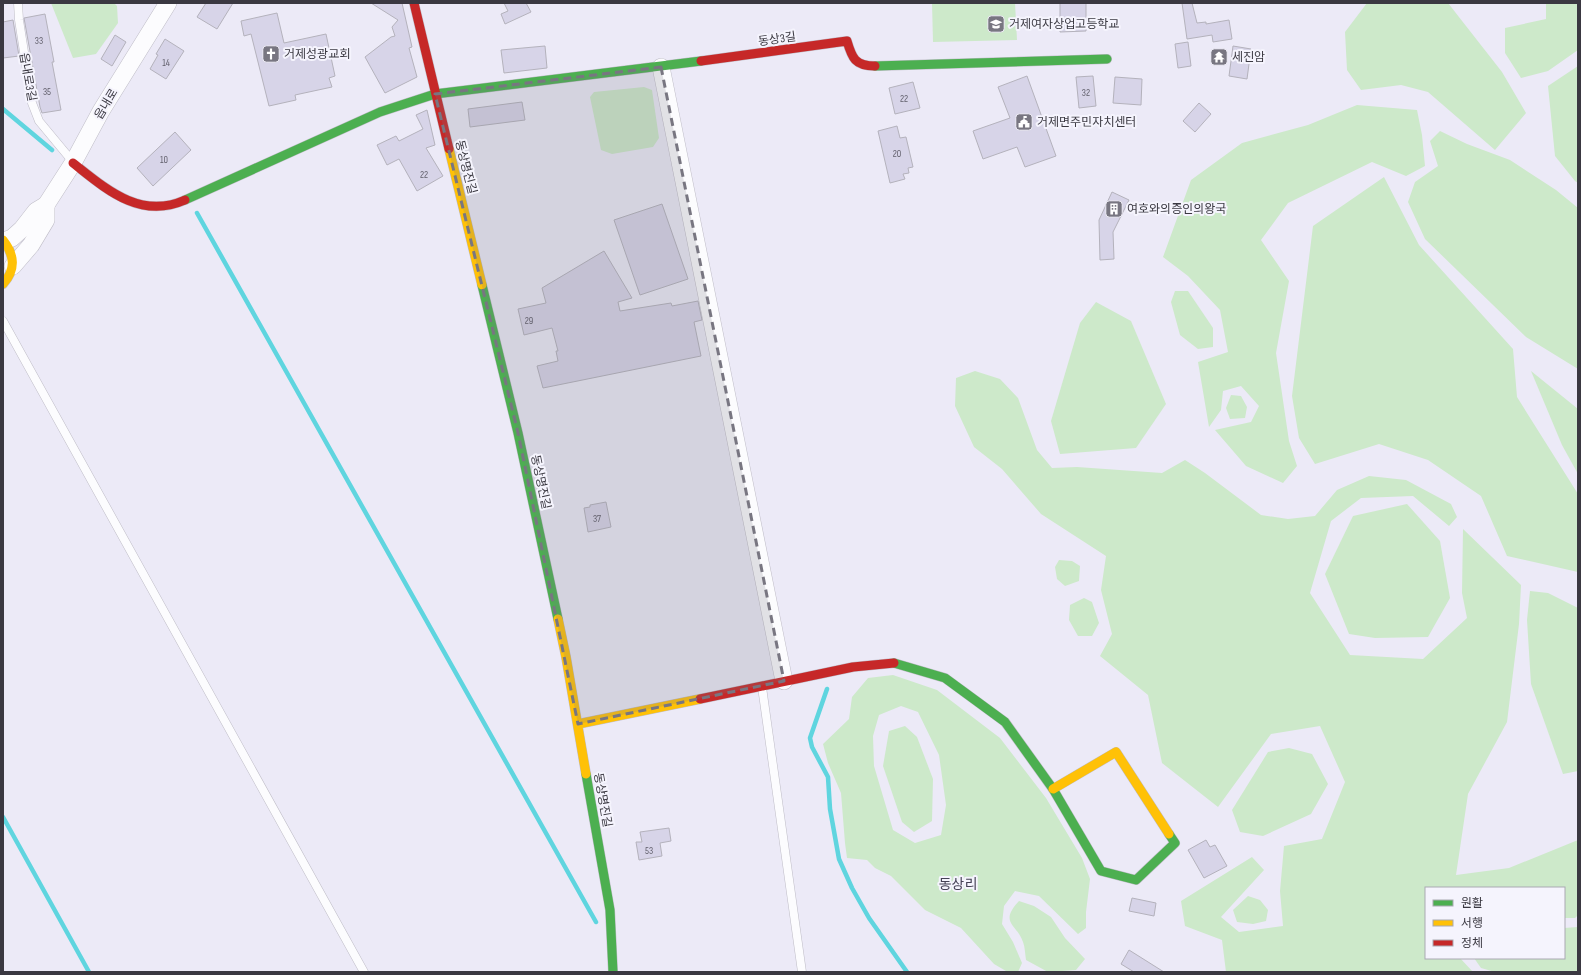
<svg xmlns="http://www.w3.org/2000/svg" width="1581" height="975" viewBox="0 0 1581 975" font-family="'Sofia Sans Condensed','Noto Sans KR',sans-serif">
  <rect width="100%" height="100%" fill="#eceaf7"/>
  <g fill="#cde9ca" fill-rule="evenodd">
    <path d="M51,3H114L117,6L118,23L96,54L73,58Z"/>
    <path d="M932,3H1015L1017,40L933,42Z"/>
    <path d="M1367,3H1448L1502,72L1526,113L1495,150L1428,92L1401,85L1361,90L1347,70L1345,32Z"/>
    <path d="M1546,3H1578V50L1548,71L1521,78L1505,53V28L1546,19Z"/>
    <path d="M1578,66V183L1575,181L1555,156L1548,86Z"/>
    <path d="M644,87L652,90L659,138L653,147L612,154L601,150L590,97L594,92Z"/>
    <path d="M1357,105L1417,110L1422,135L1425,166L1406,176L1372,162L1288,203L1261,240L1289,281L1276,353L1289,441L1297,466L1283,483L1246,466L1215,430L1251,422L1259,406L1241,386L1223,391L1221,410L1209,427L1198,362L1228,352L1220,310L1188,276L1163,257L1191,180L1242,143L1308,125Z"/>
    <path d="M1440,131L1467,144L1510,160L1556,190L1578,208V369L1526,337L1425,239L1408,202L1415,182L1438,166L1430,141Z"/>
    <path d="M1384,177L1419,245L1513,349L1517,397L1578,494V572L1507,556L1481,496L1428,460L1379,444L1315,464L1299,438L1292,396L1313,226Z"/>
    <path d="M1175,291H1188L1213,328V347L1198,349L1180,335L1171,302Z"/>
    <path d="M1096,302L1131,321L1166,404L1136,448L1060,454L1051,421L1080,323Z"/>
    <path d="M975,371L1000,379L1018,398L1037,450L1052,468L1077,467L1162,473L1185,460L1205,473L1261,515L1288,519L1315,516L1337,490L1369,476L1406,480L1451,504L1457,517L1449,526L1413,496L1361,498L1331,521L1310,593L1350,655L1423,659L1467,618L1462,593L1463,529L1521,585L1519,624L1507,722L1468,794L1456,875L1509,868L1578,840V915L1575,918H1564V888H1426V958H1460L1473,972H1226L1222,940L1185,926L1181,901L1252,857L1264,870L1221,917L1239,932L1283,926L1280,891L1284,846L1322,839L1345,782L1320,726L1271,734L1218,807L1162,763L1148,695L1100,656L1112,634L1101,590L1106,556L1041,514L1002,469L974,447L955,406L956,378Z"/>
    <path d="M1531,371L1578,409V474L1562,445Z"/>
    <path d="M1231,395L1241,396L1247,407L1245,418L1230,419L1226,408Z"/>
    <path d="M1407,504L1440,541L1450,598L1428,637L1375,638L1349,634L1325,574L1353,516Z"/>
    <path d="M1059,560L1072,561L1080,566L1079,581L1065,586L1057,579L1055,567Z"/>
    <path d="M1530,591L1548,593L1578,608V771L1563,774L1531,684L1527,620Z"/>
    <path d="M1084,598L1092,602L1099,623L1092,636H1078L1069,620L1070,605Z"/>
    <path d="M893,675L937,690L1000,738L1046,798L1082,858L1090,879L1086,912V928L1078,934L1039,896L1015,891L1004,906L1002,924L1013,942L1022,963L1018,972L1006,971L994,964L961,928L925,910L891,876L875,868L867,860L847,858L845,843L841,793L828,763L823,744L849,719L852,697L868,678ZM901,706L918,712L939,755L946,805L941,835L915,843L893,830L874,766L873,736L879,715Z"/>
    <path d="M905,726L917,737L933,779L932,821L914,832L902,822L883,766L889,731Z"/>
    <path d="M1289,748L1312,754L1328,784L1311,814L1263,836L1240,832L1232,810L1268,752Z"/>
    <path d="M1248,896L1260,900L1268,910L1266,921L1253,924L1237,922L1233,910Z"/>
    <path d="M1019,901L1034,906L1051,917L1065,938L1085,959L1076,970L1048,972L1026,960C1025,954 1025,947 1023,942C1016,923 999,923 1019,901Z"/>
    <path d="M1578,927V972H1495L1481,968L1474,958H1564V928Z"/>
  </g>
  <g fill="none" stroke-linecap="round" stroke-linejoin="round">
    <g stroke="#5fd5df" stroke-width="4.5">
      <path d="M3,109L52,150"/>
      <path d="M197,213L596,922"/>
      <path d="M827,689L810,738L812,747L828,777L830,809L839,859L852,888L869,918L907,972"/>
      <path d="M3,817L89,972"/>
    </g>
  </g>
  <g fill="#d7d4e8" stroke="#b4b2bc">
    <path d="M206,3H233L217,29L197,17Z"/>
    <path d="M371,3H402L412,47L409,48L417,77L385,93L365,57L391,37L395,36L392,27L398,20Z"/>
    <path d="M504,3H526L531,12L505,24L501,14L508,11Z"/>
    <path d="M1060,3H1086V31L1060,32Z"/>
    <path d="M1182,3H1192L1197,23L1206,22V24L1229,20L1232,39L1213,42L1212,35L1187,39Z"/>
    <path d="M277,13L284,43L326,34L335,76L329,78L332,87L295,95L296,100L269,106L251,34L244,36L241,21Z"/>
    <path d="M45,14L54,62H52L61,110L42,113L40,107L24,18Z"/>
    <path d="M13,20L19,56L3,58V22Z"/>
    <path d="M115,35L126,42L112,66L101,59Z"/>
    <path d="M165,39L184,51L166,79L150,69L158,55L156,54Z"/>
    <path d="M1188,42L1191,66L1178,68L1175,44Z"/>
    <path d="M545,46L547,68L504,73L501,50Z"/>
    <path d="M1233,46L1251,49L1247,79L1229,76Z"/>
    <path d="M1027,76L1056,156L1025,167L1017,147L983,159L973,131L1010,118L998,87Z"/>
    <path d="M1093,76L1096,106L1079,108L1076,77Z"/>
    <path d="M1115,77L1142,79L1141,105L1113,103Z"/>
    <path d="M913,82L920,108L895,114L889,88Z"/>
    <path d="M522,102L525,120L470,127L468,109Z"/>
    <path d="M1199,103L1211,114L1195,132L1183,121Z"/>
    <path d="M427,110L435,145L426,148L443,176L417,191L399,159L387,165L377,145L396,136L399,141L423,129L416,115Z"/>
    <path d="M897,126L900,138L906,137L913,167L908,168L909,173L903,174L905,179L890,183L878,131Z"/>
    <path d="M175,132L191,150L153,186L137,168Z"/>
    <path d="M1112,192L1129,200L1113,232L1114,259L1100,260L1099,220Z"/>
    <path d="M662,204L688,279L640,295L614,220Z"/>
    <path d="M604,251L632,298L618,302L620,311L671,303L672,306L698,301L702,320L694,322L701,356L543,388L537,366L558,361L556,351H558L552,328L524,335L518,309L546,303L542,288Z"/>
    <path d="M606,502L611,527L588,532L584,508L590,507V505Z"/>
    <path d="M669,828L671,841L660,843L662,856L639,860L636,842H642L640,832Z"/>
    <path d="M1206,840L1210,847L1215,845L1227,866L1204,878L1188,850Z"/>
    <path d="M1132,898L1156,903L1154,916L1129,911Z"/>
    <path d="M1129,950L1164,972H1134L1121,964Z"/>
  </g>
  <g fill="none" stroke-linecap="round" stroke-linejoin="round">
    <defs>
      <g id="lane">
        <path d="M18,3L19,20L32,103L39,121L73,162"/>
        <path d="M3,321L364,972"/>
        <path d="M762,687L802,972"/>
      </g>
      <g id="street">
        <path d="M661,67L784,681"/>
        <path d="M4,241L12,238L22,229L36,211L46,205L73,163L101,111L168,3"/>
        <path d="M13,266L31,245L46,220V205"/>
      </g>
      <g id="fast">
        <path d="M875,66L1107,59"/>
        <path d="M185,200L380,112L435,94L701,61"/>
        <path d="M482,285L518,433L558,619"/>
        <path d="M894,663L945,678L1005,722L1053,789L1101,871L1136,880L1175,843L1169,834"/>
        <path d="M586,774L610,910L613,972"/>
      </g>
      <g id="slow">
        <path d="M449,149L482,285"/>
        <path d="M3,240C15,255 16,270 3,284"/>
        <path d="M558,619L566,657L586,774"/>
        <path d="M578,724L700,699"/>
        <path d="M1053,789L1116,752L1169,834"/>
      </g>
      <g id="jam">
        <path d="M414,3L449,149"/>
        <path d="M701,61L847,41C852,58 855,66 875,66"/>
        <path d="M73,163C106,189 140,220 185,200"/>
        <path d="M700,699L853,667L894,663"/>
      </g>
    </defs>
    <use href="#lane" stroke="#bfbdc7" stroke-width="9"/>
    <use href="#street" stroke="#bfbdc7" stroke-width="18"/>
    <use href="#fast" stroke="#bfbdc7" stroke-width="10"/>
    <use href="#slow" stroke="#bfbdc7" stroke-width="10"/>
    <use href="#jam" stroke="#bfbdc7" stroke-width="10"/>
    <use href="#lane" stroke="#fcfcfe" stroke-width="8"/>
    <use href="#street" stroke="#fcfcfe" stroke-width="17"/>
    <use href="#fast" stroke="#4caf50" stroke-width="9"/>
    <use href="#slow" stroke="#ffc107" stroke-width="9"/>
    <use href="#jam" stroke="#c62828" stroke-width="9"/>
  </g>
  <path fill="#787681" fill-opacity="0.2" stroke="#787681" stroke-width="3" stroke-dasharray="8 5" stroke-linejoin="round" d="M661,67L784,681L578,724L518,433L435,94Z"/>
  <defs>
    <symbol id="school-square" viewBox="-11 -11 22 22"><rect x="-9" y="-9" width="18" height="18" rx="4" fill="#787681" stroke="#f5f4fd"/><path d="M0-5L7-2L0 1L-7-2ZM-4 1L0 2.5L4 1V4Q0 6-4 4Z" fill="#fff"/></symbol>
    <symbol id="church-square" viewBox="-11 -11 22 22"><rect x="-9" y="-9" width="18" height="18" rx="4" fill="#787681" stroke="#f5f4fd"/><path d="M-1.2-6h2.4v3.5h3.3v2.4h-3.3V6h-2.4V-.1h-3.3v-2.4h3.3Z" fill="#fff"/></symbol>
    <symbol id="temple-square" viewBox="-11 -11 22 22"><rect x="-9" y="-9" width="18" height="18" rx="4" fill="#787681" stroke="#f5f4fd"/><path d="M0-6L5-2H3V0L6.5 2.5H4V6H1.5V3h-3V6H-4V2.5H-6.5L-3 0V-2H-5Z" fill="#fff"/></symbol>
    <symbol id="civic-square" viewBox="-11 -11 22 22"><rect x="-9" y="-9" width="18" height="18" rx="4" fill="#787681" stroke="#f5f4fd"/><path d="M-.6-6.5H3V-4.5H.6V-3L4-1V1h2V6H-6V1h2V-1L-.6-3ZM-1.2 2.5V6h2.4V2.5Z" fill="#fff"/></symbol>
    <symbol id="building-square" viewBox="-11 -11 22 22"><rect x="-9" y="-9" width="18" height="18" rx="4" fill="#787681" stroke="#f5f4fd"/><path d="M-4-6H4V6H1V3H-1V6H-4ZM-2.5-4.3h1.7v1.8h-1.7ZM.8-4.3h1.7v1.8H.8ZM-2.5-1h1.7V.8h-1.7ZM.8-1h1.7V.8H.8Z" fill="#fff"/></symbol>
  </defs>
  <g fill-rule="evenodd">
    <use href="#school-square" x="986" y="14" width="20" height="20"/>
    <use href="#church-square" x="261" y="44" width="20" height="20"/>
    <use href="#temple-square" x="1209" y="47" width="20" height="20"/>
    <use href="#civic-square" x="1014" y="112" width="20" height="20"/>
    <use href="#building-square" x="1104" y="199" width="20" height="20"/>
  </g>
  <g text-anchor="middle" stroke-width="4" stroke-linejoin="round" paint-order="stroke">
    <g font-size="10" fill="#615f6b">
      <text x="39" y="44">33</text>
      <text x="166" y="66">14</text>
      <text x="47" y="95">35</text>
      <text x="1086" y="96">32</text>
      <text x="904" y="102">22</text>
      <text x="897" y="157">20</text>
      <text x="164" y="163">10</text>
      <text x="424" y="178">22</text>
      <text x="529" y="324">29</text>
      <text x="597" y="522">37</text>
      <text x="649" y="854">53</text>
    </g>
    <g font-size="12" fill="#3a3841" stroke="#f5f4fd" text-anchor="start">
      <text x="1009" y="28">거제여자상업고등학교</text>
      <text x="284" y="58">거제성광교회</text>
      <text x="1232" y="61">세진암</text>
      <text x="1037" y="126">거제면주민자치센터</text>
      <text x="1127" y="213">여호와의증인의왕국</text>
    </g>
    <g font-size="12" fill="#3a3841" stroke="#f5f4fd">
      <text transform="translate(777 39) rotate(-8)" y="4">동상3길</text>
      <text transform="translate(28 77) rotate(80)" y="4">읍내로3길</text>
      <text transform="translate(106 104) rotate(-59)" y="4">읍내로</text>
      <text transform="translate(466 167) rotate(76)" y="4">동상명진길</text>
      <text transform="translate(541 482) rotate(78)" y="4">동상명진길</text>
      <text transform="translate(603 800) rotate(80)" y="4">동상명진길</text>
    </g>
    <g font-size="14" fill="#454255" stroke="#f5f4fd">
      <text x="958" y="889">동상리</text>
    </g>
  </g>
  <rect width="1581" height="975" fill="none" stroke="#3a3841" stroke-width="8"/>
  <rect x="1425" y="887" width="140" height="72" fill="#f5f4fd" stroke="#aaa9b2"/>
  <rect x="1433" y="900" width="20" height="6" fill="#4caf50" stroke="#aaa9b2"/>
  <text x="1461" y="907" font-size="12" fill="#3a3841">원활</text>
  <rect x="1433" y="920" width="20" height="6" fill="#ffc107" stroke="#aaa9b2"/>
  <text x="1461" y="927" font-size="12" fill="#3a3841">서행</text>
  <rect x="1433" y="940" width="20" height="6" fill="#c62828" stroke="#aaa9b2"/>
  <text x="1461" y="947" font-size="12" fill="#3a3841">정체</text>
</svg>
